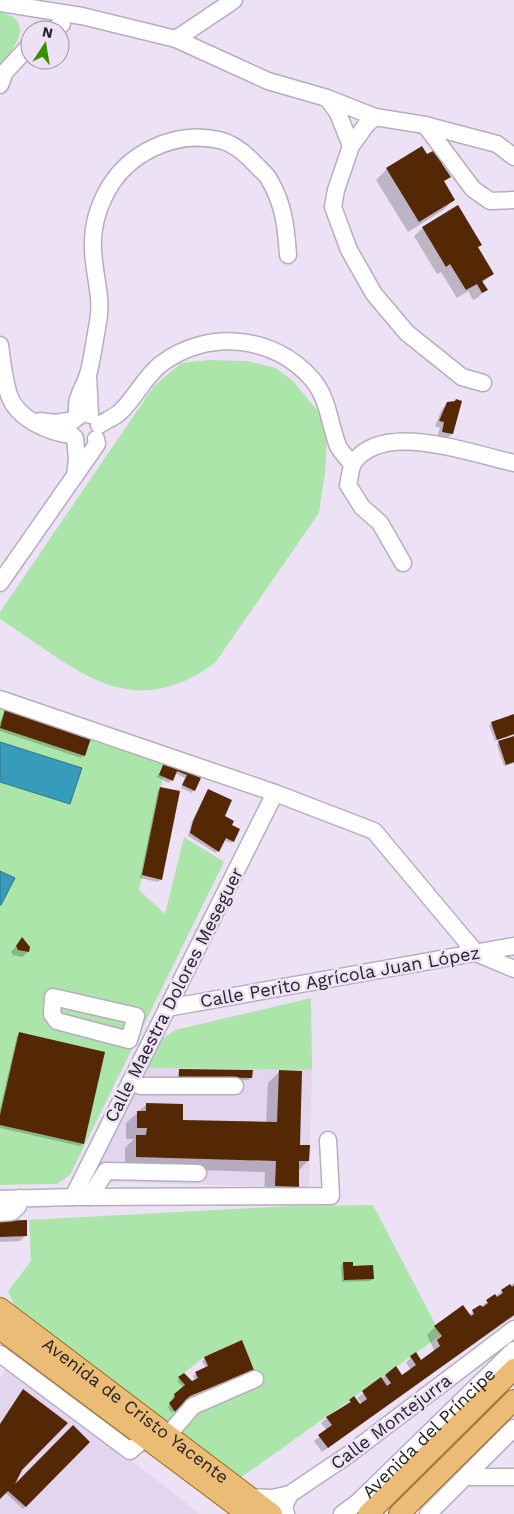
<svg xmlns="http://www.w3.org/2000/svg" width="514" height="1514" viewBox="0 0 514 1514" font-family="'Work Sans',sans-serif">
  <rect width="100%" height="100%" fill="#ede2f5"/>
  <g fill="#e4d5ef">
    <path d="M144,1068L312,1070L309,1187L96,1182L92,1175Z"/>
    <path d="M7,1365L79,1419L200,1514H0V1379Z"/>
  </g>
  <g fill="#ace5aa">
    <path d="M0,12C39,21 11,51 0,68Z"/>
    <path d="M210,360L247,361L276,368L293,381L318,411L327,440L325,473L319,513L215,663C129,726 74,667 0,619V612L154,386L181,363Z"/>
    <path d="M0,703L165,758L159,775L163,777L139,890L165,914L184,837L224,862L70,1175L57,1184L0,1185Z"/>
    <path d="M311,998L312,1070L144,1068L159,1041L175,1030Z"/>
    <path d="M373,1205L441,1335L236,1481L174,1436L191,1415L260,1383L242,1341L204,1357L179,1377L185,1385L174,1394L175,1397L170,1403L175,1412L166,1429L17,1311L8,1291L31,1261L29,1220L291,1206Z"/>
  </g>
  <g fill="#379cb9" stroke="#32778e">
    <path d="M0,742L82,768L70,804L0,782Z"/>
    <path d="M0,871L15,878L1,905H0Z"/>
  </g>
  <g fill="#0003">
    <path d="M427,156L449,177L443,182L454,200L442,211L408,232L376,180L387,169Z"/>
    <path d="M423,228L481,245L477,248L493,273L482,283L486,290L477,298L473,300L468,291L457,298L441,272L437,274L414,236Z"/>
    <path d="M461,402L452,434L446,439L437,437L440,428L435,426L442,409L448,403Z"/>
    <path d="M5,711L84,755L81,758L0,731V722Z"/>
    <path d="M514,715V735L495,741L489,725Z"/>
    <path d="M514,737V763L504,766L497,745L501,740Z"/>
    <path d="M165,763L188,773L194,790L192,793L181,788L185,778L175,773L169,783L157,777Z"/>
    <path d="M161,788V879L158,882L140,878L158,790Z"/>
    <path d="M206,793L231,826L233,841L231,843L224,840L216,853L188,836L191,824Z"/>
    <path d="M22,939L28,952L22,957L13,955L11,952Z"/>
    <path d="M19,1034L103,1053L83,1144L80,1146L0,1128V1109L17,1036Z"/>
    <path d="M179,1070L251,1077L249,1080L177,1079Z"/>
    <path d="M279,1072L299,1146L308,1161L298,1171L297,1186L286,1198L264,1197L265,1172L125,1168V1148L134,1139H126V1123L147,1104L181,1122L266,1123L268,1083Z"/>
    <path d="M0,1222L26,1235L20,1241L0,1242Z"/>
    <path d="M343,1263L352,1268L373,1279L370,1281L342,1282L341,1266Z"/>
    <path d="M514,1283V1316L322,1452L314,1441L327,1431L321,1423L327,1418L350,1401L359,1406L362,1404L357,1398L386,1375L402,1376L411,1370L406,1363L411,1357L421,1362L435,1352L427,1335L435,1327L469,1315Z"/>
    <path d="M205,1358L252,1369L247,1375L206,1390L183,1401L172,1413L168,1407L174,1400L172,1397L184,1388L177,1381L184,1374L190,1381H196L193,1376L206,1368L202,1361Z"/>
    <path d="M0,1424L21,1469L12,1488L88,1442L23,1509L5,1492L0,1497Z"/>
  </g>
  <g fill="#552805">
    <path d="M422,146L427,154L435,150L445,162L442,164L451,177L444,181L455,200L419,222L386,168Z"/>
    <path d="M458,205L482,245L478,247L494,274L482,281L488,290L482,293L477,284L466,290L450,264L446,267L422,227Z"/>
    <path d="M456,399L462,401L453,434L442,432L444,422L439,421L447,402L455,401Z"/>
    <path d="M5,709L91,738L85,756L0,728Z"/>
    <path d="M514,714V734L497,740L491,722Z"/>
    <path d="M514,736V762L506,765L498,741Z"/>
    <path d="M164,762L192,767L190,773L201,778L195,791L182,785L187,775L177,771L173,781L159,775Z"/>
    <path d="M160,787L180,791L162,880L142,875Z"/>
    <path d="M208,789L232,800L225,816L234,821L232,825L240,829L234,842L226,838L219,852L190,833L193,821Z"/>
    <path d="M22,937L30,947L29,952L18,950L16,946Z"/>
    <path d="M19,1032L105,1052L84,1144L0,1125V1115Z"/>
    <path d="M179,1069L253,1070L252,1078L179,1077Z"/>
    <path d="M279,1070L302,1071L300,1145H310L309,1161H299V1187L275,1186L276,1161L136,1157V1135H146L147,1128H137V1111H146V1103L183,1104V1120L277,1122Z"/>
    <path d="M27,1220V1236L0,1237V1221Z"/>
    <path d="M343,1262H353V1266L373,1265L374,1279L344,1280Z"/>
    <path d="M510,1284L512,1287L514,1285V1315L328,1448L318,1435L332,1425L326,1417L351,1402L349,1400L354,1396L360,1404L367,1399L362,1391L381,1377L387,1386L391,1383L385,1375L396,1366L402,1375L416,1365L410,1356L416,1352L421,1360L440,1346L437,1340L442,1336L434,1326L463,1305L471,1316L474,1314L472,1310L480,1305L483,1307L488,1303L486,1300L495,1294L497,1297L503,1293L501,1290Z"/>
    <path d="M242,1340L254,1370L190,1396L175,1412L169,1403L175,1397L174,1394L185,1385L178,1377L184,1373L192,1381L198,1378L195,1372L208,1366L204,1357Z"/>
    <path d="M23,1389L68,1423L22,1470L15,1484L73,1425L90,1442L26,1507L8,1491L0,1499V1424Z"/>
  </g>
  <g fill="none" stroke-linecap="round" stroke-linejoin="round">
    <defs>
      <g id="minor">
        <path d="M0,3L82,16L176,39L268,81L327,98L375,117L425,125L497,144L514,157"/>
        <path d="M53,30L62,24"/>
        <path d="M176,39L234,0"/>
        <path d="M0,85L5,72L30,45"/>
        <path d="M327,98L338,113L351,146"/>
        <path d="M375,117L366,125L351,146L336,190L333,207L349,250L374,294L407,333L462,377L483,383"/>
        <path d="M425,125L473,189L490,201L514,200"/>
        <path d="M0,345C2,361 4,379 9,395C17,419 50,433 72,435"/>
        <path d="M88,375L90,415"/>
        <path d="M78,417C73,398 85,388 89,371C93,355 95,338 98,322C103,297 93,272 93,247C92,230 97,210 105,195C125,154 173,130 219,140C233,143 247,155 256,165C261,170 266,174 269,179C284,205 286,226 288,255"/>
        <path d="M40,421L55,423L74,420"/>
        <path d="M99,425C105,421 113,418 119,413C135,399 144,377 161,364C207,329 274,335 312,379C329,399 329,423 338,446C341,452 348,459 352,464"/>
        <path d="M75,438L77,459L75,476"/>
        <path d="M403,563L380,523L362,507L348,485C350,478 350,468 354,462C384,420 472,454 514,463"/>
        <path d="M0,583L97,444L96,439"/>
        <path d="M0,699L275,793L374,831L476,953L514,969"/>
        <path d="M53,997L136,1016L129,1040L57,1021L52,1014Z"/>
        <path d="M167,1008L514,946"/>
        <path d="M130,1082L141,1086H235"/>
        <path d="M73,1197L331,1196L328,1140"/>
        <path d="M90,1197L106,1171L198,1173"/>
        <path d="M0,1199L73,1197L275,793"/>
        <path d="M0,1213L12,1212L18,1206L20,1198"/>
        <path d="M0,1354L130,1451L145,1438"/>
        <path d="M168,1435L193,1406L255,1379"/>
        <path d="M467,1477H514"/>
        <path d="M248,1497L272,1498L290,1494L348,1455L514,1329"/>
        <path d="M286,1514L284,1507L290,1494"/>
        <path id="s1" d="M342,1514L357,1503L514,1350"/>
        <path d="M428,1514L514,1428"/>
      </g>
      <g id="major">
        <path id="s2" d="M0,1308L272,1514"/>
        <path d="M0,1329L247,1514"/>
        <path d="M368,1514L514,1369"/>
        <path d="M399,1514L514,1400"/>
      </g>
    </defs>
    <use href="#minor" stroke="#b7adbe" stroke-width="19"/>
    <use href="#major" stroke="#9d6a1f" stroke-width="22"/>
    <use href="#minor" stroke="#fff" stroke-width="16"/>
    <use href="#major" stroke="#ebbc76" stroke-width="20"/>
  </g>
  <g text-anchor="middle" stroke-width="5" stroke-linejoin="round" paint-order="stroke">
    <g font-size="18" fill="#262229" stroke="#ede2f5">
      <text transform="translate(340 977) rotate(-10)" y="6">Calle Perito Agrícola Juan López</text>
      <text transform="translate(174 995) rotate(-63)" y="6">Calle Maestra Dolores Meseguer</text>
      <text dy="6" stroke="none"><textPath href="#s2" startOffset="170">Avenida de Cristo Yacente</textPath></text>
      <text transform="translate(391 1422) rotate(-37)" y="6">Calle Montejurra</text>
      <text dy="6" stroke="none"><textPath href="#s1" startOffset="119">Avenida del Príncipe</textPath></text>
    </g>
  </g>
  <g transform="translate(45 45) rotate(12)"><circle r="24" fill="#ede2f5" stroke="#9d95a3"/>
  <path d="M0-4L9 19L0 12L-9 19Z" fill="#369000"/>
  <text y="-8" font-size="14" font-weight="bold" text-anchor="middle" fill="#262229">N</text>
  </g>
</svg>
